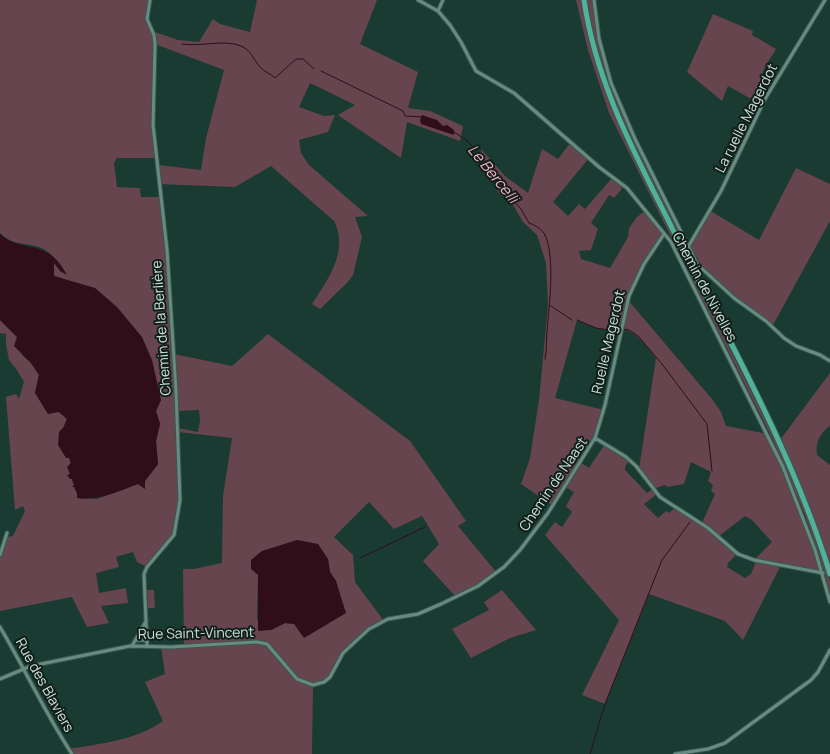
<svg xmlns="http://www.w3.org/2000/svg" width="830" height="754" viewBox="0 0 830 754" font-family="Manrope,sans-serif">
  <rect width="100%" height="100%" fill="#193b32"/>
  <g fill="#67454f" fill-rule="evenodd">
    <path d="M0,0H150L147,15L152,31L178,40L199,42L213,19L220,24L250,32L257,0H377L360,44L418,72L408,108L430,111L463,126L460,141L407,122L401,158L338,115L355,105L310,83L299,107L324,116L335,115L328,132L299,140L301,153L309,165L368,216L355,217L362,237L353,275L347,283L320,309L312,304C328,279 349,252 334,221L271,166L235,187L159,184L158,165L201,170L206,138L224,70L155,44L153,125L157,158H117L114,163L117,187L140,188L141,197H160L167,250L174,354L232,366L268,334L410,441L466,521L458,526L497,573L456,597L423,561L439,544L422,516L394,529L369,502L334,537L353,555L355,582L384,621L373,627L347,649L328,679L313,685L312,754H72L68,749C100,744 136,740 163,721L145,682L165,674L161,647L184,646L183,569H194L222,563L223,496L232,438L178,432L180,500L174,535L147,567L137,562L133,552L116,557L119,567L96,573L99,593L126,588L128,603L101,606L109,623L87,627L72,597L0,611V555L6,537L13,536L25,511L23,506L15,510L6,397L16,394L19,399L24,382L17,370L9,360L6,345V334L0,333V320L17,337L22,355L31,363L39,375L35,393L67,419C59,438 73,454 70,474L68,475L72,479L74,486L72,487H74L77,493V498L97,499L138,484L145,488V481L158,464L156,441L160,424L156,411L161,400L64,279L54,276V263L63,268C56,260 49,250 39,247C22,242 14,246 0,233ZM199,410L200,421L198,432L178,428L177,411ZM328,559L330,572L336,581L294,624L285,623L271,630L257,619L258,575Z"/>
    <path d="M576,0H582C595,84 634,158 672,233C706,302 741,370 775,439L797,488L827,571L830,581V596L824,571L805,515L772,438L609,113L588,50Z"/>
    <path d="M587,0H592L598,39L609,79L627,122L693,260L699,268L696,271C655,188 597,93 587,0Z"/>
    <path d="M713,14L753,31L752,35L776,49C765,68 755,77 765,99L762,105L728,86L722,101L687,72Z"/>
    <path d="M571,142L589,158L553,202L568,216L579,204L585,209L612,178L623,185L621,190L614,198L609,195L591,223L598,229L591,250L579,251L581,259L610,268L628,237L629,228L637,217L645,211L664,234L651,253L628,300L712,399L721,412L726,426L768,434L783,467L823,573L781,565L743,640L725,621L649,594L605,704L582,695L619,620L545,535L555,522L562,527L572,512L566,506L574,492L565,487L553,506L521,484L530,458L539,400L548,305L546,263L537,235L523,222L512,203L498,193L496,182L478,157L482,150L505,176L528,193L542,149L558,159ZM577,320L596,328L620,332L621,329C637,331 646,346 656,358L639,469L653,489L647,493L625,470V466L630,460L605,444L589,468L580,462L597,434L604,410L555,398ZM691,462L711,472L708,481L713,485L711,491L715,494L702,523L675,508L669,513L666,511L658,518L644,504L657,494L653,489L665,485L667,487L684,484ZM745,516L752,520L772,542L754,560L755,564L751,574L745,578L727,567L728,563L735,556V552L718,537Z"/>
    <path d="M796,168L830,184V221L773,325L735,296L701,265L689,244L709,210L759,240Z"/>
    <path d="M830,373V426C820,433 815,442 817,455L830,465V566L815,521L780,440Z"/>
    <path d="M147,590H154L155,608H148Z"/>
    <path d="M502,590L536,630L510,638L471,658L452,629L489,610L484,602Z"/>
  </g>
  <g fill="#2f0d19">
    <path d="M422,115L437,120L443,126L447,125L454,130V135L421,124L420,120Z"/>
    <path d="M0,234C24,255 46,236 67,275L60,271L54,263V276L95,288L117,307L142,337L152,360L161,400L156,411L160,424L156,441L158,464L145,481V489L138,484C117,492 97,501 77,498V493L74,487H71L74,486L72,479H70L67,475L70,474L67,467L71,463L69,458H66L58,445L59,432L63,428L67,419L59,412L48,414L35,393L39,375L31,363L14,346L17,337L0,320Z"/>
    <path d="M297,540L318,544L328,559L330,572L336,581L346,613L304,638L294,624L285,623L271,630L258,631V575L251,569V560L262,551Z"/>
  </g>
  <g fill="none" stroke-linecap="round" stroke-linejoin="round">
    <g stroke="#2f0d19" stroke-width="1">
      <path d="M182,44C200,47 225,39 241,46C251,50 253,59 260,67C264,72 270,73 275,78L296,59H303L314,69"/>
      <path d="M321,71L403,111L405,116L422,117"/>
      <path d="M454,132L466,140L482,156L508,195L521,209L529,223C535,225 540,228 544,233C556,255 549,306 547,331C546,341 547,349 545,359"/>
      <path d="M551,306L572,320"/>
      <path d="M577,320L596,328L615,331"/>
      <path d="M623,329L629,330L638,336L662,364L707,424L712,471"/>
      <path d="M360,558L425,527"/>
      <path d="M590,754L605,704L662,560L690,522"/>
    </g>
    <defs>
      <g id="minor">
        <path d="M418,0L438,11L450,25L461,42L476,71L514,93L599,167L627,188L671,242L783,467L815,550L830,602"/>
        <path d="M594,0L599,39L611,83L635,139L697,264L734,298L766,321L784,338L796,346L820,355L830,361"/>
        <path d="M438,11L443,0"/>
        <path d="M688,247L721,191L765,99L825,0"/>
        <path d="M595,438L605,405L629,296L644,264L664,234"/>
        <path d="M0,555L7,533"/>
        <path d="M0,627C25,669 45,713 72,754"/>
        <path d="M136,640H147"/>
        <path d="M132,646L145,623"/>
        <path d="M147,646L144,574L147,567L174,535L180,500L176,391L167,250L153,125L155,44L154,35L147,19L150,0"/>
        <path d="M0,679L31,666L130,646L171,647L257,642L267,644L297,679L313,685L324,682L330,677L343,653L369,629L388,619L418,614L441,604L478,586L504,567L520,550L548,513L595,438L626,457L636,466L660,497L708,528L738,554L754,560L823,573"/>
        <path d="M675,754L708,749L725,743L811,680L818,672L830,650"/>
      </g>
      <path id="trunk" d="M584,0C596,83 635,154 672,228C729,341 793,453 830,574"/>
    </defs>
    <use href="#minor" stroke="#39574f" stroke-width="5"/>
    <use href="#trunk" stroke="#39574f" stroke-width="7"/>
    <use href="#minor" stroke="#678b80" stroke-width="3"/>
    <use href="#trunk" stroke="#52b299" stroke-width="5"/>
  </g>
  <g text-anchor="middle" stroke-width="4" stroke-linejoin="round" paint-order="stroke">
    <g font-size="14" fill="#cde0d9" stroke="#101f1a">
      <text transform="translate(746 118) rotate(-63)" y="5">La ruelle Magerdot</text>
      <text transform="translate(705 287) rotate(62)" y="5">Chemin de Nivelles</text>
      <text transform="translate(161 328) rotate(-94)" y="5">Chemin de la Berlière</text>
      <text transform="translate(608 342) rotate(-77)" y="5">Ruelle Magerdot</text>
      <text transform="translate(553 484) rotate(-56)" y="5">Chemin de Naast</text>
      <text transform="translate(196 633) rotate(-1)" y="5">Rue Saint-Vincent</text>
      <text transform="translate(45 685) rotate(61)" y="5">Rue des Blaviers</text>
    </g>
    <g font-size="15" font-style="italic" fill="#f8b0c5" stroke="#101f1a">
      <text transform="translate(493 174) rotate(51)" y="5">Le Bercelli</text>
    </g>
  </g>
</svg>
